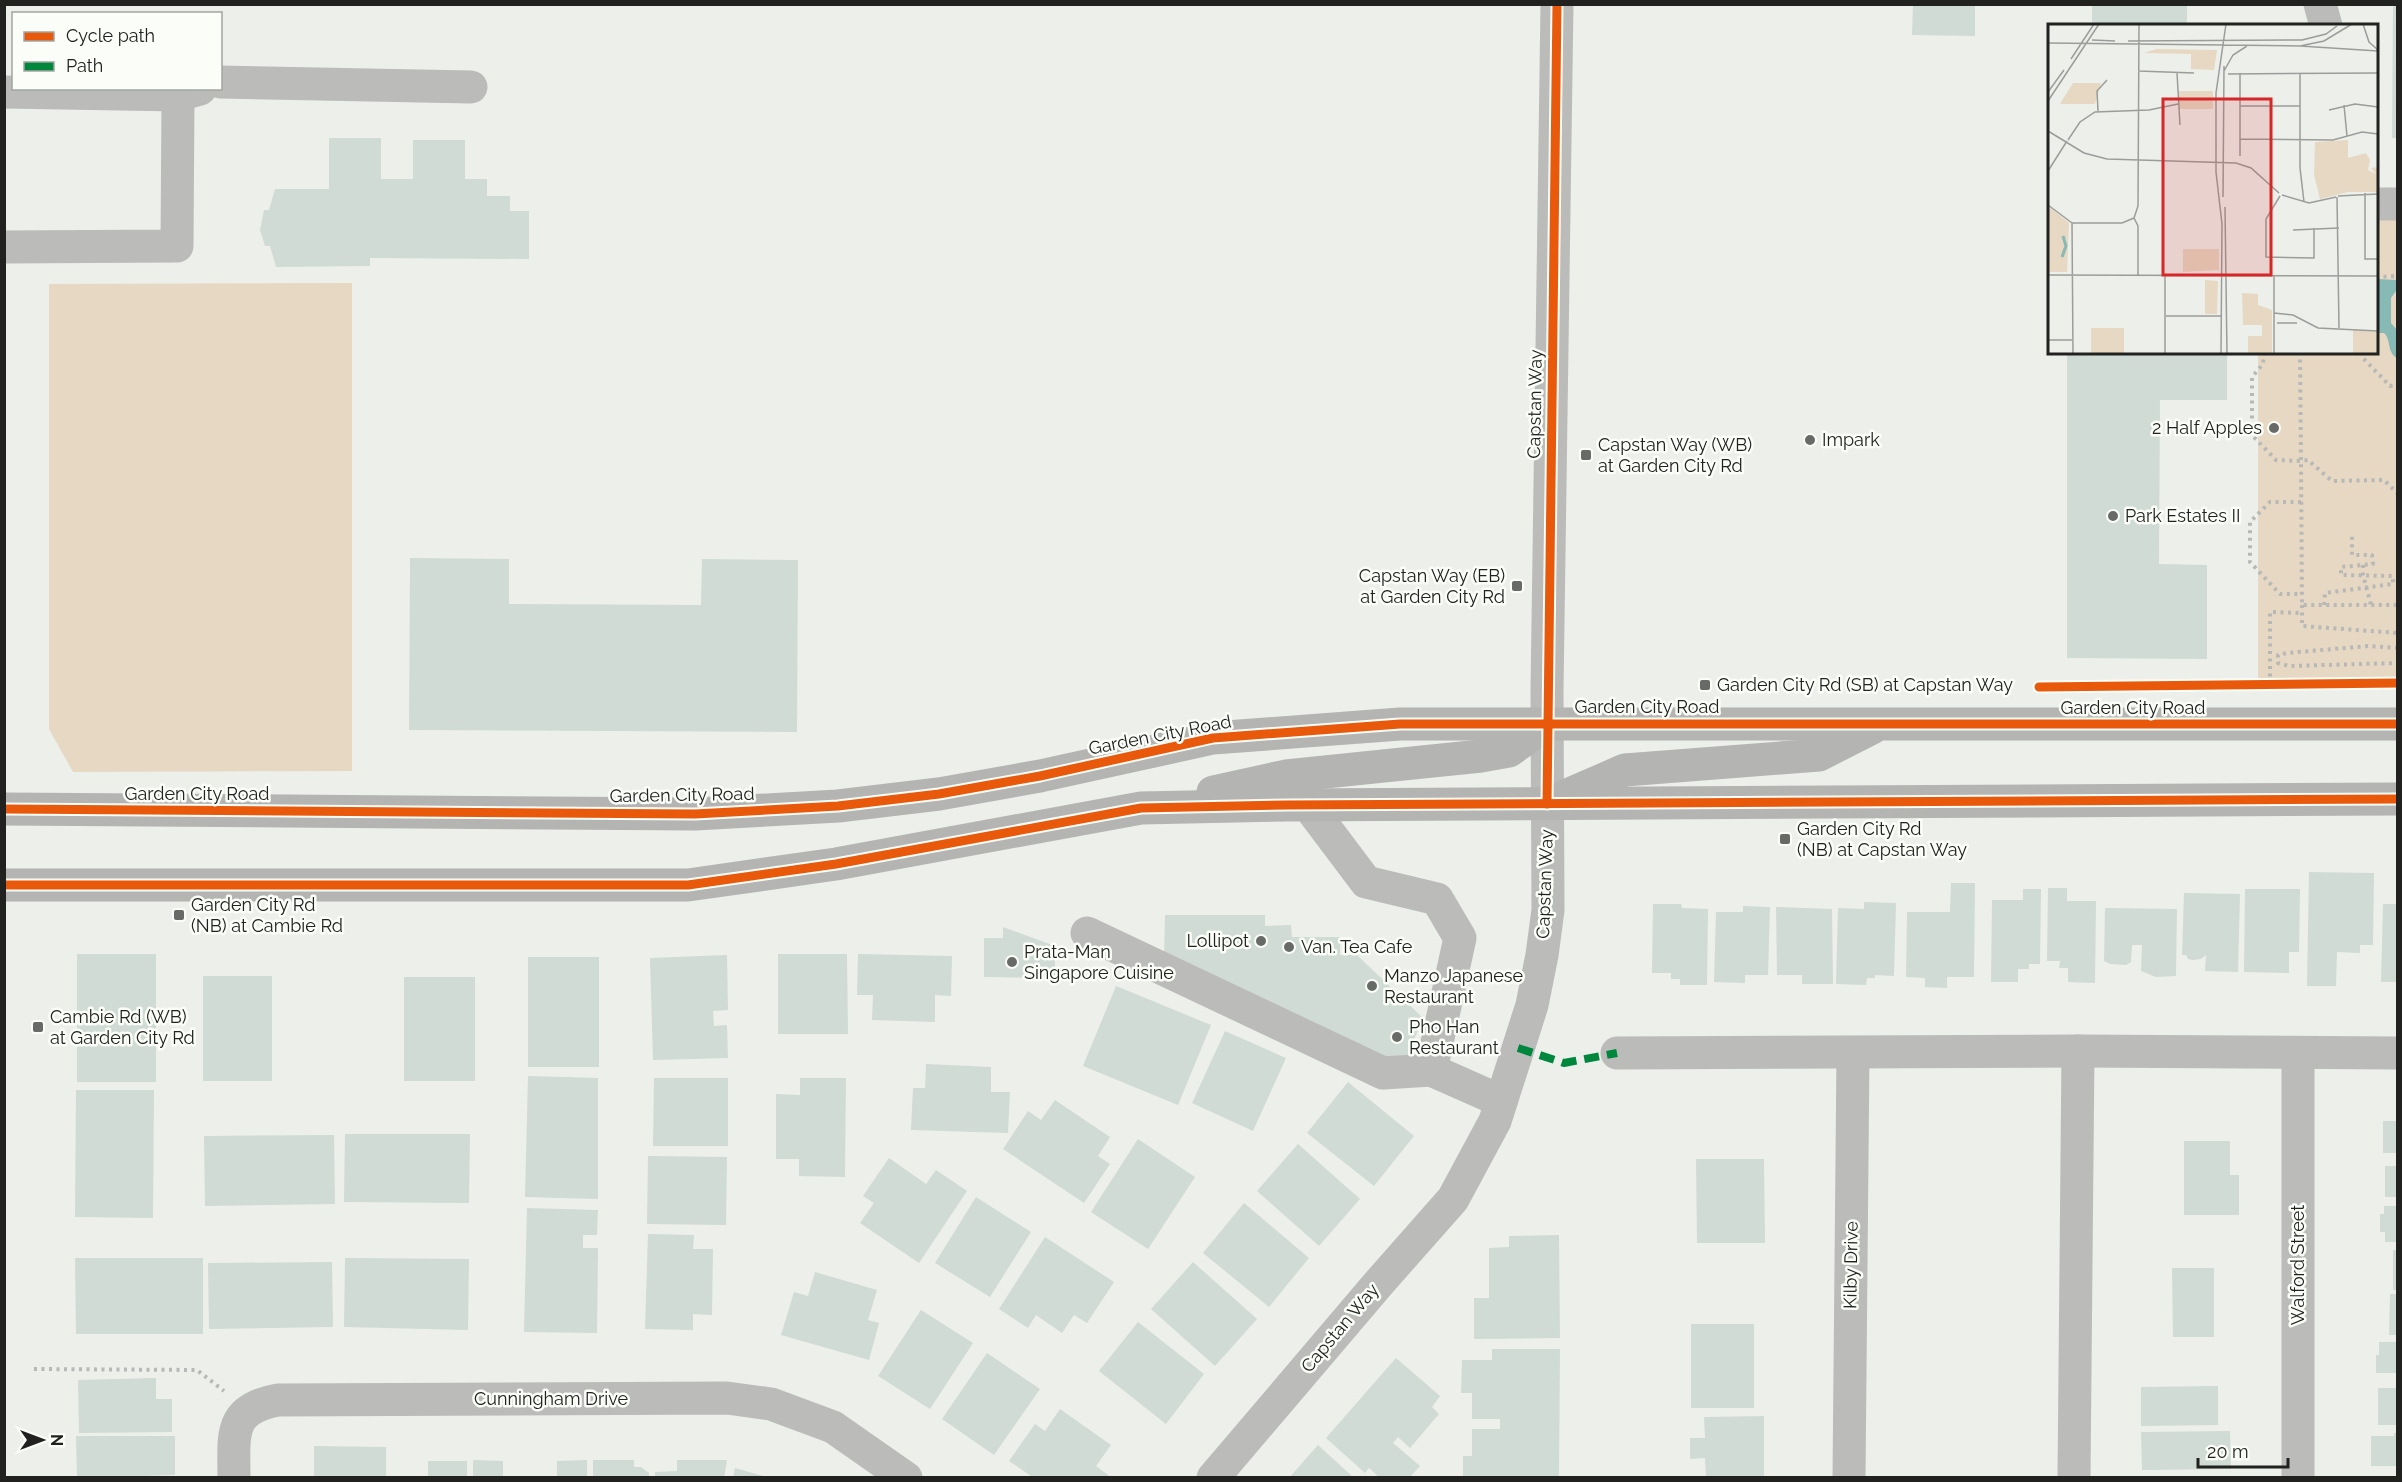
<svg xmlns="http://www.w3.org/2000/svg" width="2402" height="1482" viewBox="0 0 2402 1482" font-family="Raleway,sans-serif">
  <rect width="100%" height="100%" fill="#edefeb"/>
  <g fill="#e6d8c2">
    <path d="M2377,220H2397V685L2258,687V353L2376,352Z"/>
    <path d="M352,283V771L73,772L49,729V284Z"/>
  </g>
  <path fill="#87b9b5" d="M2377,279L2396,280V291L2391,298V323L2397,330V358C2387,353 2391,339 2384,333H2377Z"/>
  <g fill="#cfdbd4">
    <path d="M1913,4H1975V36L1912,35Z"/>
    <rect x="2092" y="4" width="95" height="22"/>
    <path d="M2393,4H2398V138H2392Z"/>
    <path d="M329,138H381V179H413V140H465V179H487V196H510V211H529V259L370,258V266L276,267L270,246H265L260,230L264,210H269L275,189H329Z"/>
    <path d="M2067,352H2227V400H2160L2159,564L2207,565V659L2067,658Z"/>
    <path d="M410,558L509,559V604L701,605L702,559L798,560L797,732L409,730Z"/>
    <path d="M2309,872L2374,873L2373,945H2360V953L2337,952L2336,986H2307Z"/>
    <path d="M1951,883H1975L1974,977H1947V988L1925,987V978L1906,977L1907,912H1950Z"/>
    <path d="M2048,888H2067V901H2096L2095,983L2068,982V968H2059L2060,961H2047Z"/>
    <path d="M2023,889H2041L2040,964H2029V969H2018V982H1991L1992,900H2023Z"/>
    <path d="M2245,889H2300L2299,952H2289V973L2244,972Z"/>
    <path d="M2184,893L2240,894L2238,972L2205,971L2206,955L2201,959L2193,960L2188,959L2186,955H2182Z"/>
    <path d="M1864,902L1896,903L1894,976L1875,975V978H1867L1866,985L1836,984L1838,908L1864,909Z"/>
    <path d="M1653,904H1681L1682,908L1708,909L1707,985H1680V979H1671V973H1652Z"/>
    <path d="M2383,904H2398V982H2381Z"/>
    <path d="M1743,906L1770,907L1768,975H1745V983L1714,982L1716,912H1743Z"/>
    <path d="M1776,907L1832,909L1833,984H1802V975H1777Z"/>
    <path d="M2105,908L2177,909L2176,976L2156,977L2141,971L2142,945H2132L2131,962L2126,965L2110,964L2104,961Z"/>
    <path d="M1165,915H1265V926L1291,925L1292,937H1340V955H1357L1423,1018L1401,1071L1164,960Z"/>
    <path d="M1003,927L1055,946V978L984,977V938H1003Z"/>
    <rect x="77" y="954" width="79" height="128"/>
    <path d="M778,954H847L848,1034H778Z"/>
    <path d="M858,954L952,956L951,996L935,995V1022L872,1020L873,995H857Z"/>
    <path d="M727,955L728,1010L713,1011L714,1026L727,1025L728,1058L653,1060L650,958Z"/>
    <rect x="528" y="957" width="71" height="110"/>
    <rect x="203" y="976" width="69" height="105"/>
    <rect x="404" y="977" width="71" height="104"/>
    <path d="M1116,986L1211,1025L1178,1105L1083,1066Z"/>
    <path d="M1225,1031L1286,1058L1253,1131L1192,1103Z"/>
    <path d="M926,1064L991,1067V1092H1010L1008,1133L911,1130L913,1088H925Z"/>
    <path d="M528,1076L598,1078V1199L525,1197Z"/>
    <path d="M654,1078H728V1146H653Z"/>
    <path d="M800,1078H846L845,1177L799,1176V1159H776V1094L800,1095Z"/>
    <path d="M1348,1082L1414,1136L1374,1186L1307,1133Z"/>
    <path d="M76,1090H154L153,1218L75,1217Z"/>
    <path d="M1055,1100L1110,1137L1098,1156L1110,1164L1084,1203L1003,1149L1028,1111L1041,1120Z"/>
    <rect x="2383" y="1121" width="15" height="32"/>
    <path d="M345,1134H470L469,1203L344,1202Z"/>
    <path d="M334,1135L335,1204L205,1206L204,1136Z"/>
    <path d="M1138,1139L1195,1177L1148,1249L1091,1212Z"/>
    <path d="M2184,1141H2230V1175H2239V1215H2184Z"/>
    <path d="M1298,1144L1360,1199L1319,1246L1257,1191Z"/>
    <path d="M648,1156L727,1157L726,1225L647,1224Z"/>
    <path d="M889,1158L926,1184L936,1170L967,1191L919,1263L860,1223L874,1203L863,1196Z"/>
    <path d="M1696,1159H1764L1765,1243H1697Z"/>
    <rect x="2385" y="1166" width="13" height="31"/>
    <path d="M976,1197L1031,1232L990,1297L935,1263Z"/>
    <path d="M1244,1203L1309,1258L1269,1307L1203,1253Z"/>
    <path d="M2384,1206H2398V1242H2385V1232H2380V1214H2384Z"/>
    <path d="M527,1208L598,1210L597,1235H583V1248H598L597,1333L524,1332Z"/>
    <path d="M648,1234L694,1235L693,1249H713L712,1315L693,1314V1330L645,1329Z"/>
    <path d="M1559,1235L1560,1338L1474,1339V1298H1489V1248L1509,1247V1236Z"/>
    <path d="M1045,1237L1114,1282L1087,1323L1074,1315L1062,1333L1036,1315L1028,1328L999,1309Z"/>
    <rect x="2393" y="1250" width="5" height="40"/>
    <path d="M75,1258H203V1334H76Z"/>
    <path d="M345,1258L469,1259L468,1330L344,1327Z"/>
    <path d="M332,1262L333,1327L209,1329L208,1263Z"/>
    <path d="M1193,1262L1257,1319L1215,1366L1151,1309Z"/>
    <path d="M2172,1268H2214V1337H2173Z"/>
    <path d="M815,1272L877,1290L868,1320L879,1323L869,1360L781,1335L794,1292L808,1296Z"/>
    <path d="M2390,1294H2398V1335H2389Z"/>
    <path d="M921,1310L973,1343L930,1409L878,1376Z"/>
    <path d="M1138,1322L1204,1374L1166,1424L1099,1371Z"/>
    <rect x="1691" y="1324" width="63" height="84"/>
    <path d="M2379,1342H2398V1373H2376V1355H2379Z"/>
    <path d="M1492,1349H1560L1559,1478H1463V1456H1472V1429H1500V1419H1472V1393H1461L1462,1360H1492Z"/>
    <path d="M987,1353L1040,1389L994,1455L942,1419Z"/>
    <path d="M1396,1358L1440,1396L1432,1407L1439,1414L1410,1448L1398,1437L1393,1443L1420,1466L1409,1478H1380L1369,1468L1365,1473L1326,1438Z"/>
    <path d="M156,1378V1399H172V1432L79,1433L78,1380Z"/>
    <path d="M2218,1386V1425L2141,1426V1387Z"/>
    <rect x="2378" y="1388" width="20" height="37"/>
    <path d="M1060,1409L1111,1445L1096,1466L1112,1478H1034L1009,1461L1035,1424L1045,1431Z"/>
    <path d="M1764,1416V1478H1706L1705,1458L1690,1459V1438H1705L1704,1417Z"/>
    <path d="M2230,1431L2231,1469L2142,1470L2141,1432Z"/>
    <path d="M2394,1433H2398V1466H2371V1436H2394Z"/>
    <path d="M76,1436H175V1475L77,1478Z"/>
    <path d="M1318,1445L1354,1478H1289Z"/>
    <path d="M314,1446L386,1447V1478H314Z"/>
    <path d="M473,1460L503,1461V1478H473Z"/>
    <path d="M587,1460V1478H557V1461Z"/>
    <path d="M593,1460H634V1467H641L649,1473V1478H593Z"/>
    <path d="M677,1460H727L724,1478H655V1472L677,1471Z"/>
    <rect x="428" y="1461" width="39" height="17"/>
    <path d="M735,1468L767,1477V1478H733Z"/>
  </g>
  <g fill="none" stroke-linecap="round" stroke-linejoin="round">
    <g stroke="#b8b9b7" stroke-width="4" stroke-dasharray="3 4.5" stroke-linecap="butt">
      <path d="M2376,277L2398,276"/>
      <path d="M2398,298V321"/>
      <path d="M2264,352L2263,364L2252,377V435L2276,460L2301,461L2302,605H2398"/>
      <path d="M2300,352L2301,461L2308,460L2332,481L2384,480L2398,494"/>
      <path d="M2362,352V357L2390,386L2398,384"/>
      <path d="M2301,502H2270L2250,522V562L2280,594H2302"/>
      <path d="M2363,565V575L2371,605"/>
      <path d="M2302,605V626L2398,633"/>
      <path d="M2324,605L2325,593L2393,584V576L2341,575V567L2373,564L2372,555H2352V533"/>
      <path d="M2398,648L2368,646L2287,653L2278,655V663L2289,666L2398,663"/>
      <path d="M2270,684V612L2302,613"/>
      <path d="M34,1369L197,1370L224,1391"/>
    </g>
    <g stroke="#bbbbba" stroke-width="33">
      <path d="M2320,4L2326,26"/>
      <path d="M220,82L471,87"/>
      <path d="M4,92L178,95L200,89"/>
      <path d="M2376,204H2398"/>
      <path d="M4,247L177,246L178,95"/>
      <path d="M1308,805L1366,882L1437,899L1460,938L1431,1070L1501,1101"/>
      <path d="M1087,933L1383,1073L1431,1070"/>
      <path d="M1617,1053L2078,1051L2398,1053"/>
      <path d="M234,1478C234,1435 228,1409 278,1400L727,1398L771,1404L833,1427L906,1478"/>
      <path d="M1213,1478L1378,1284L1453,1199L1495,1121L1532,1005L1542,955L1548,910L1547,691L1557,4"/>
      <path d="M1849,1478L1853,1053"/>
      <path d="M2074,1478L2078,1051"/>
      <path d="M2298,1478V1053"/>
    </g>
    <g stroke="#b4b4b2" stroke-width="33">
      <path d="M1213,792L1286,776L1481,756L1509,751L1547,724"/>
      <path d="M1556,800L1625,770L1819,755L1872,728"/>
      <path d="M4,809L695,814L838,806L939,794L1040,776L1213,738L1400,724H2398"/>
      <path d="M4,885H688L836,864L1141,808L1286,805L2398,799"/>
    </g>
    <path stroke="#00873e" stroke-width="8" stroke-dasharray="15 8" stroke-linecap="butt" d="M1518,1048L1564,1063L1617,1053"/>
    <defs>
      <g id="cycleway">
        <path d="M2039,687L2398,683"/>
        <path d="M1547,804L1557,4"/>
        <path d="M4,809L695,814L838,806L939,794L1040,776L1213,738L1400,724H2398"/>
        <path d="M4,885H688L836,864L1141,808L1286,805L2398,799"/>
      </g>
    </defs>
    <use href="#cycleway" stroke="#fafdf8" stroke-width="13"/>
    <use href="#cycleway" stroke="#e8590c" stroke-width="9"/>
  </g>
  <g fill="#686a67" stroke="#fafdf8" stroke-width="2">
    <circle cx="2274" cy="428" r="6"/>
    <circle cx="1810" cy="440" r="6"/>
    <rect x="1580" y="449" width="12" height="12" rx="3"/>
    <circle cx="2113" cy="516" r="6"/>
    <rect x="1511" y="580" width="12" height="12" rx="3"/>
    <rect x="1699" y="679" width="12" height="12" rx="3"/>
    <rect x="1779" y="833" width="12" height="12" rx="3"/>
    <rect x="173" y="909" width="12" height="12" rx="3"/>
    <circle cx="1261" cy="941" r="6"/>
    <circle cx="1289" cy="947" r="6"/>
    <circle cx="1012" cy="962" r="6"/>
    <circle cx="1372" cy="986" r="6"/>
    <rect x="32" y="1021" width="12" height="12" rx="3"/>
    <circle cx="1397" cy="1037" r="6"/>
  </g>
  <g text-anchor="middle" stroke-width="5" stroke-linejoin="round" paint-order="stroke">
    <g font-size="18" fill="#212220" stroke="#fafdf8">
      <text transform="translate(1535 404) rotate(-89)" y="6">Capstan Way</text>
      <text x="1647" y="713">Garden City Road</text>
      <text x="2133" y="714">Garden City Road</text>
      <text transform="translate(1160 735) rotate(-11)" y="6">Garden City Road</text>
      <text x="197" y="800">Garden City Road</text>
      <text transform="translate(682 795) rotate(-1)" y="6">Garden City Road</text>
      <text transform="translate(1545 884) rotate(-88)" y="6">Capstan Way</text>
      <text transform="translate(1851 1265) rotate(-89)" y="6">Kilby Drive</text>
      <text transform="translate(2298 1265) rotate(-90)" y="6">Walford Street</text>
      <text transform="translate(1340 1328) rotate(-50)" y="6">Capstan Way</text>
      <text x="551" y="1405">Cunningham Drive</text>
    </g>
    <g font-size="18" fill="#212220" stroke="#fafdf8" text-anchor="start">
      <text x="2262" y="434" text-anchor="end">2 Half Apples</text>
      <text x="1822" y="446">Impark</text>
      <text x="1598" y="451">Capstan Way (WB)<tspan x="1598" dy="21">at Garden City Rd</tspan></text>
      <text x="2125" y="522">Park Estates II</text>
      <text x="1505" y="582" text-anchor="end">Capstan Way (EB)<tspan x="1505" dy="21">at Garden City Rd</tspan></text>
      <text x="1717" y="691">Garden City Rd (SB) at Capstan Way</text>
      <text x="1797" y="835">Garden City Rd<tspan x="1797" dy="21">(NB) at Capstan Way</tspan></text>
      <text x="191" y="911">Garden City Rd<tspan x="191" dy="21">(NB) at Cambie Rd</tspan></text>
      <text x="1249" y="947" text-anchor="end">Lollipot</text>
      <text x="1301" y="953">Van. Tea Cafe</text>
      <text x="1024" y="958">Prata-Man<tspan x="1024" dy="21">Singapore Cuisine</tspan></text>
      <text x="1384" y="982">Manzo Japanese<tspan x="1384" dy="21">Restaurant</tspan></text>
      <text x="50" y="1023">Cambie Rd (WB)<tspan x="50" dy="21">at Garden City Rd</tspan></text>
      <text x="1409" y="1033">Pho Han<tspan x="1409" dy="21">Restaurant</tspan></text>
    </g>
  </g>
  <g transform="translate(2048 24)">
    <rect width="330" height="330" fill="#edefeb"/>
    <path d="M109,25L169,26L166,46L143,45V30L96,29ZM25,59H53L47,80H12ZM131,67H165V85H131ZM300,116V134L318,129L322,136L320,146L328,150L323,144L330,143V168H300L272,175L266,151L267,118ZM0,182L21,199L19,248H0ZM135,225H171V246L135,248ZM157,256L170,257L169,290H157ZM194,269L210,270V281L224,286V330H200V312H214V301H195ZM43,304H76V330H43ZM305,305L330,308V330H305Z" fill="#e6d8c2"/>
    <path fill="none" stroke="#87b9b5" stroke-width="3" d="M14,233L18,222L15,212"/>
    <path fill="none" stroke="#9b9d9a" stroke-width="1.5" d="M315,0L321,18L330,26M44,16L67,17M80,17L254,16L278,10L289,2M0,19L252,22L276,17L304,0M252,22L330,27M23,35L46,0M90,47L146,49M176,47L185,31L199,22M129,49L132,101M252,49V144L256,178M180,50L330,49M0,68L16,46M0,77L51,0M296,81L299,112M192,82H252M281,86L307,80L330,83M50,87L49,67L59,56M0,107L36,129L59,135L188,139L203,144L231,169M192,115L285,116L314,108L330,110M20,116L32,98L47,88L101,86L130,80M192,132V49M0,147L19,117M317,169V235H330M234,171L261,179L288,173M232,172L218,195V233L266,234V204M290,172L330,170M175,173L176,42M289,173L291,304M0,181L24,199M177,183L179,330M86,194L90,182L91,0M86,194L90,202V251M24,199L25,330M24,199H74L86,194M245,206L291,204M0,251L330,252M117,252V330M226,289L245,291L270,304L330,307M118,292H173M229,299H249M0,316H24M173,330L174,200L168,148V69L178,0M226,330V252"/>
    <path fill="#d62828" fill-opacity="0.15" stroke="#d62828" stroke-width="3" d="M115,75H223V251H115Z"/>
    <rect width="330" height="330" fill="none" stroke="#212220" stroke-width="3"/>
  </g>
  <rect width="2402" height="1482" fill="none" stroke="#212220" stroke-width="12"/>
  <rect x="12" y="12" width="210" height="78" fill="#fafdf8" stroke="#a3a5a2" stroke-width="1.5"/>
  <rect x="24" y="32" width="30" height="9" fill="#e8590c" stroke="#a3a5a2" stroke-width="1.5"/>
  <text x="66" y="42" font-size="18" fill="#212220">Cycle path</text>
  <rect x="24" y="62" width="30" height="9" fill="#00873e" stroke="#a3a5a2" stroke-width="1.5"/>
  <text x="66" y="72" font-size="18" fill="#212220">Path</text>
  <g transform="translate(42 1440) rotate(90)" stroke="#fafdf8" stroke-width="4.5" paint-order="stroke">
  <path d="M0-4.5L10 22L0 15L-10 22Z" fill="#212220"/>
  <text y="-9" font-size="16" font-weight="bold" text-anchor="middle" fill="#212220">N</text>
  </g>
  <path d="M2198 1458v9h90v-9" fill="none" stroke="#212220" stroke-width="3"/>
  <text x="2207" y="1458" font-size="18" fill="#212220" stroke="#fafdf8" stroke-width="4.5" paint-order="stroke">20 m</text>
</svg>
